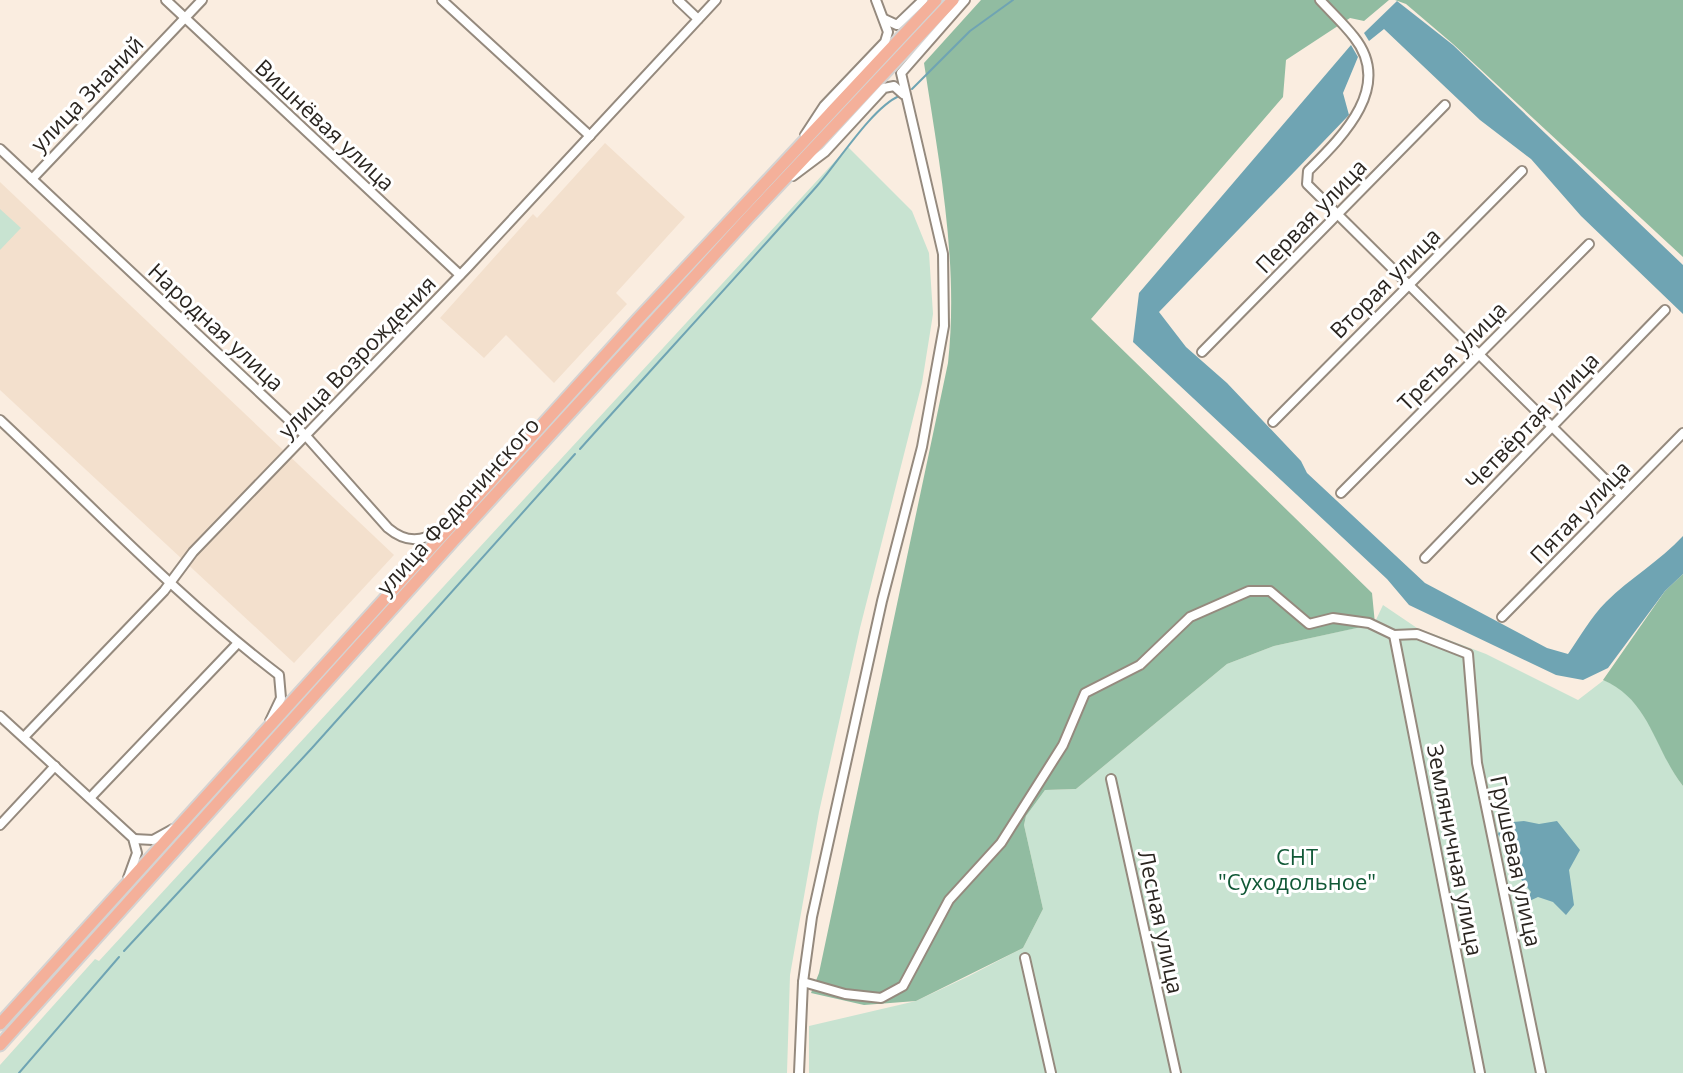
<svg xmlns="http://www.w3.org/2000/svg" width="1683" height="1073" viewBox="0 0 1683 1073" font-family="'Open Sans',sans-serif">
  <rect width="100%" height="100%" fill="#faede0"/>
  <g fill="#f3e0cd">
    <path d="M605,143L685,217L616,293L627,304L554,383L506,335L484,358L440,318L533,214L537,218Z"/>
    <path d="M0,182L394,555L294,663L0,390Z"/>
  </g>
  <g fill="#c8e3d1">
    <path d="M848,147L912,211L929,253L933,314L922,383L860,628L819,812L790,975L787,1073H0V1065L95,959L99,961Z"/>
    <path d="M0,209L21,228L0,250Z"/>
    <path d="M1383,605L1417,628L1486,654L1578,700L1604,680C1650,700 1655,749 1683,786V1073H809V1026L916,1001L969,976L1023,948L1043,909L1024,825L1026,816L1045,790L1076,789L1227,664L1274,646L1374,624Z"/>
  </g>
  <g fill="#91bca1">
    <path d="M981,0H1389L1364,21L1350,18L1286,60L1283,97L1091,319L1372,593L1375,624L1274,646L1227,664L1076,789L1045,790L1026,816L1024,825L1043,909L1023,948L916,1001L864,1005L811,993L819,973L948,363C959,262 939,163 924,63Z"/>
    <path d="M1395,0H1683V257L1453,44L1406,4Z"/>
    <path d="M1683,574V786C1654,749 1650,700 1603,680L1665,591Z"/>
  </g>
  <g fill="#6fa4b3">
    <path d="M1397,1L1453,45L1683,265V314L1581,216L1531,159L1480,120L1384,29L1369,41L1364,33Z"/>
    <path d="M1351,45L1358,57L1343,93L1349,115L1159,312L1186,347L1227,383L1301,461L1307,473L1425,583L1547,648L1568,654C1580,637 1591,617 1606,602C1630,578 1660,561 1683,536V574L1665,591L1608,668L1583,680L1556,675L1409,605L1387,579L1133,342L1139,293Z"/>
    <path d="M1524,821L1539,824L1557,821L1580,850L1569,870L1574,905L1566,915L1553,902L1538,897L1525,903L1531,892L1520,878L1498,834L1503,823Z"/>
  </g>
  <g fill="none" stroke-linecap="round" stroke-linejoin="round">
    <g stroke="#6fa4b3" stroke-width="2">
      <path d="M912,89L970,31L1013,0"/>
      <path d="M580,449C659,361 739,274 817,186C838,162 872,108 899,96"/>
      <path d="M124,951L312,748L575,454"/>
      <path d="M19,1073L119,957"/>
    </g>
    <defs>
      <g id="minor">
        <path d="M166,0L460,275"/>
        <path d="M442,0L590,136"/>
        <path d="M678,0L698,19"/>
        <path d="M1320,0C1331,12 1344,24 1354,37C1394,87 1342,137 1308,171L1307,184L1621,495"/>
        <path d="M884,19L897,25L923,0"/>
        <path d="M805,135L824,106L885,42L888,32L876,0"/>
        <path d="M0,149L306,436L388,528C407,544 421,541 443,531"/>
        <path d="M793,176L825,152L884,88L894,86L903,94"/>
        <path d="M32,179L202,0"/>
        <path d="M1202,352L1445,105"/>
        <path d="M0,420C92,506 179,599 279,675L281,698L270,721"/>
        <path d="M1273,422L1522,171"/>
        <path d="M1341,493L1589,244"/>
        <path d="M1425,558L1665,310"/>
        <path d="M1502,617L1683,433"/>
        <path d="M1394,635L1480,1073"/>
        <path d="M0,716L133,838L137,853L128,878"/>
        <path d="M24,737L164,591L193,552L468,267L716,0"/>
        <path d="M1111,779L1176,1073"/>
        <path d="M90,798L237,644"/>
        <path d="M0,825L55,766"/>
        <path d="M134,839L153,840L173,829"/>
        <path d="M1025,958L1051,1073"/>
        <path d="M803,982L845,994L881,998L903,986L949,900L1001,843L1063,745L1085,693L1140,665L1190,617L1249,591H1270L1309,624L1333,618L1369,623L1394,635L1417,634L1468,654L1477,763L1541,1073"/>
        <path d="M799,1073L803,982L812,917L882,601L922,447L944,326L943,254L901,73L965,0"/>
      </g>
      <g id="highway">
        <path d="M0,1024L637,320L936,0"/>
        <path d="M0,1045L454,540L748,218L953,0"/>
      </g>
    </defs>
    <use href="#minor" stroke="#958a7e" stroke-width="12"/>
    <use href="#highway" stroke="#d4d3d2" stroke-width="15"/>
    <use href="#minor" stroke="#fff" stroke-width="8"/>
    <use href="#highway" stroke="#f4b09a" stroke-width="11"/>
  </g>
  <g text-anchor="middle" stroke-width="6" stroke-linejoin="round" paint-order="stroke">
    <g font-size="22" fill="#2a2520" stroke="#fff">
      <text transform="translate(87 94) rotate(-46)" y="8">улица Знаний</text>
      <text transform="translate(325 125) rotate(43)" y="8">Вишнёвая улица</text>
      <text transform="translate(1311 216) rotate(-46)" y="8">Первая улица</text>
      <text transform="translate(1385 283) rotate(-45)" y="8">Вторая улица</text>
      <text transform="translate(216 327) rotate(43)" y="8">Народная улица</text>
      <text transform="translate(1452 356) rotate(-45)" y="8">Третья улица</text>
      <text transform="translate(357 357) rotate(-46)" y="8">улица Возрождения</text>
      <text transform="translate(1532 421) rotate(-46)" y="8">Четвёртая улица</text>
      <text transform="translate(458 506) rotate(-48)" y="8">улица Федюнинского</text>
      <text transform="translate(1580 512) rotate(-46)" y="8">Пятая улица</text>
      <text transform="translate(1455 850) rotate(79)" y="8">Земляничная улица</text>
      <text transform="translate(1516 861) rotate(78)" y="8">Грушевая улица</text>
      <text transform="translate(1161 922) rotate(78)" y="8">Лесная улица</text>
    </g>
    <g font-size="22" fill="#105836" stroke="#fff">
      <text x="1297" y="865">СНТ<tspan x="1297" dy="25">"Суходольное"</tspan></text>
    </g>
  </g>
</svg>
